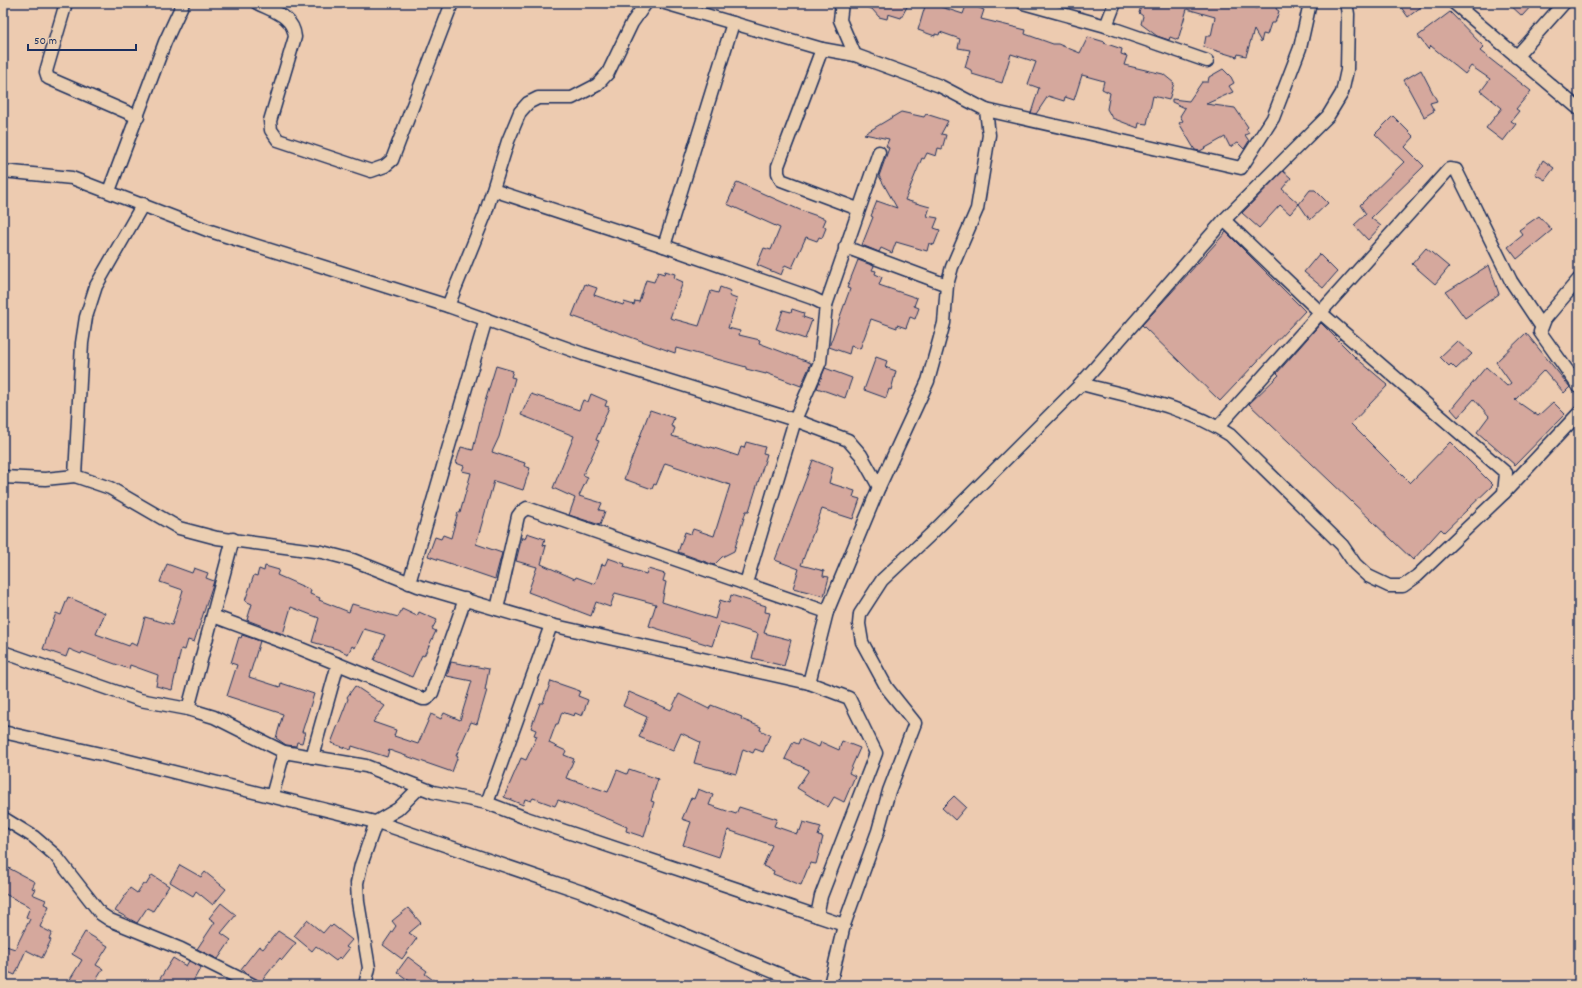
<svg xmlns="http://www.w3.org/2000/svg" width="1582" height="988" viewBox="0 0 1582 988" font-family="Dekko,sans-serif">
  <rect width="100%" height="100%" fill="#edcbb0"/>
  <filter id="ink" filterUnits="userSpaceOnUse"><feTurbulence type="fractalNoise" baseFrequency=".025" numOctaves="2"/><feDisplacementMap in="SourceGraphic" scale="8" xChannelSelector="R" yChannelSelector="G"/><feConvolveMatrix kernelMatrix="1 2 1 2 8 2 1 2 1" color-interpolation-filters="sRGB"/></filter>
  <g filter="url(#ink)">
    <g fill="#d5a89d" stroke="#1b2f5e">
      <path d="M862,3H909L901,18L888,14L887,19L879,17L872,9L862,6Z"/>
      <path d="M926,3H942L941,7L963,14L967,3L984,10L981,19L1026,30L1025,34L1053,44H1058L1080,53L1088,37L1105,42L1104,43L1122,49L1121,54L1127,56L1124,65L1163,74L1174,83L1169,100L1153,96L1147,124L1139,123L1138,128L1112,118L1107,109L1110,93L1102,89L1104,81L1082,75L1074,100L1065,97L1064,101L1048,96L1036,114L1031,113L1039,88L1028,84L1036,62L1011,54L1002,83L972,74L971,70L965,67L970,50L958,48L960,39L940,32L939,35L935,34V36L918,30Z"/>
      <path d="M1142,3H1234L1257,8L1259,3H1278L1276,9L1279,11L1275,23H1271L1267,35L1263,34L1261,42L1254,30L1246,56L1238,54L1237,57L1204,47L1206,36H1211L1215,17L1187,9L1178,40L1170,37L1169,40L1157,36L1141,24L1143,16L1139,13Z"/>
      <path d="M1398,3H1426L1408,17Z"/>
      <path d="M1508,3H1534L1522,16Z"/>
      <path d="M1450,12L1484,47L1480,51L1531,91L1516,109L1519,111L1511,121L1516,124L1503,141L1486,128L1502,108L1481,91L1490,79L1471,66L1465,74L1431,46L1428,49L1418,36Z"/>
      <path d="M1223,69L1231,77L1234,83L1229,86L1233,92L1206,104L1235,108L1248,127L1246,129L1249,133L1245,135L1249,141L1244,149L1238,143L1230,147L1225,137L1200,151L1195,150L1179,123L1183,121L1180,116L1185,108L1172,102V99L1189,101L1202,82H1208L1209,77Z"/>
      <path d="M1421,70L1437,101L1430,103L1434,111L1424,117L1404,80Z"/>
      <path d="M901,112L924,117L926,114L948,121L941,134L946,135L942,149L938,148L936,156L927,153L924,159L922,158L905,200L930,207L927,216L938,218L934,228L940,230L934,245L929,243L927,251L896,242L892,253L881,248L879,252L862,245L873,217L871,216L877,201L897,208L879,176L889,148L886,146L889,139L864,134Z"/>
      <path d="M1393,116L1414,137L1405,147L1424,166L1371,218L1381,226L1368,240L1354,225L1366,214L1360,205L1404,162L1375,134Z"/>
      <path d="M1543,160L1554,168L1545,180L1535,174Z"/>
      <path d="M1283,171L1291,178L1282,189L1299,204L1290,214L1280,205L1259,228L1242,213Z"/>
      <path d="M737,182L800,210L826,219L823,226L826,228L822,238L819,237L817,241L806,237L792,268L785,265L781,275L757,265L764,248L771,250L780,228L727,204Z"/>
      <path d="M1310,190H1315L1328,203L1310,220L1299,204Z"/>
      <path d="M1539,216L1552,230L1517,259L1508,247L1523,235L1519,230Z"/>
      <path d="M1226,232L1305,311L1220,401L1142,325Z"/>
      <path d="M1426,248L1449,267L1435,284L1412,264Z"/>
      <path d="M1319,254L1337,272L1323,288L1304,272Z"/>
      <path d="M858,260L874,266L872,270L876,271L875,274L882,277L879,285L917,298L914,306L919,308L915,319L910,317L906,328L897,325V328L871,319L860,349L851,346L849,354L829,347L850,289L847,288Z"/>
      <path d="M1489,265L1499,294L1465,318L1446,292Z"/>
      <path d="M665,271L675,274L674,278L683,282L670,318L699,326L711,291L718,293L720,287L731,291L729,296L737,299L728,328L740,331L739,335L760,340L759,343L811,363L801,386L766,373V374L746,369V367L676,348L675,353L572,316L585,284L597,288L594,295L623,305L624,302L634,305L635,301L639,302L646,280L654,282L658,272L664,274Z"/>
      <path d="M792,309L804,313L803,317L812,320L805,339L776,329L783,310L791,312Z"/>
      <path d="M1321,323L1355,357L1388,385L1351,424L1410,483L1450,442L1493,485L1444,532L1441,529L1413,560L1249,404L1279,375L1277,373Z"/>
      <path d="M1526,333L1570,387L1564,393L1544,370L1515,400L1538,416L1553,402L1565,414L1515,465L1477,432L1489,416L1474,399L1458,417L1451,409L1486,367L1507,386L1511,383L1496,362Z"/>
      <path d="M1457,341L1472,354L1456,369L1451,364L1449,366L1440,357Z"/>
      <path d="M876,357L887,361L885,367L896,371L891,390L889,389L886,398L864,390Z"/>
      <path d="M496,366L513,371L511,377L515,378L499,437L492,452L525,463L524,466L530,468L523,490L494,481L476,544L502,553L495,579L428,556L435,537L441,539L443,535L451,538L458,512L460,513L471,473L462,471L464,466L456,463L461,447L473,450L483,408Z"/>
      <path d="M825,368L852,378L845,398L817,388Z"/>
      <path d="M531,394L579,410L583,400L588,402L591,394L607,401L605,406L609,407L596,440L599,441L583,475L588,477L579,496L602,503L599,510L605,511L600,525L569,515L575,498L553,488L574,436L521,415Z"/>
      <path d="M650,410L674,418L671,426L675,428L672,436L710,448L711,447L738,456L741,447L744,448L746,442L765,447L763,453L767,454L749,511H746L734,551L722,557L714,565L678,552L685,532L691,534L693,529L714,536L730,485L665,463L656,485L654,484L652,489L624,479Z"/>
      <path d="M813,460L833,468L829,483L855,491L853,497L860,499L853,519L822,509L801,565L824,571L823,576L829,577L824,596L793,588L799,569L775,560Z"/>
      <path d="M527,533L545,539L543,545L546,546L541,564L575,579L576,577L595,584L602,564L605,565L608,558L625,564L624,567L646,574L648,569L665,574L663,581L666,582L662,602L715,619L720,600L729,603L731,595L766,606L765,612L770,613L764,633L791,640L784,666L752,658L758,634L720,622L712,646L649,626L656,604L615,593L610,607L596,602L591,616L528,592L537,567L516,561L522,537L525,539Z"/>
      <path d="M167,564L192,573L194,568L208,573L206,578L214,581L194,642L188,640L185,650L181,649L172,690L156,686L158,675L130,665L129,669L82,652L81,654L69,649L66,657L43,649L56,613L61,615L68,597L105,613L96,634L129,646L131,643L137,646L145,617L172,625L183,590L160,582Z"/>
      <path d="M265,566L279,570L277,575L311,590L310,594L320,598L319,600L349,612L352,604L398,617L402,609L417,616L419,612L437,620L432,629L436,631L424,656L422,655L412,677L374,660L385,635L364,629L355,648L352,646L348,654L337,649L312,642L319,618L291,607L283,634L247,620L252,604L245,601L254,575L257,576L259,569L264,571Z"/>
      <path d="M242,635L260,641L249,677L280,687L281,683L314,694L302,732H305L302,743L297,742L296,746L286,745L276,738L283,714L227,696L237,665L231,663L239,637L241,638Z"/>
      <path d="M451,662L489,669L485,690H487L477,724L471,722L456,756H458L452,772L389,750L387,757L352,746L351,750L331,743L348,699L347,697L355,686L385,706L373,722L396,730L394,736L418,744L431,714L441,719L444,713L460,720L472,681L447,676Z"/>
      <path d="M551,681L580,691L578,696L588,700L582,716L575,713L574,716L562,712L558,724H556L549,743L566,751L564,755L574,759L566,778L608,792L617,770L627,774L629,769L658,779L651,801L654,802L644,837L626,831L627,827L611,820L558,800L555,806L533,798L531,801L525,799L523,805L504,797L521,758L526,760L537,736L534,735L536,730L531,728L540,703H543Z"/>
      <path d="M629,692L671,710L679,694L709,709L711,705L742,717L741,719L761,727L760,730L770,735L763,752L755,749L753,753L743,749L736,774L694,763L700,742L681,733L673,751L639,737L647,717L623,706Z"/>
      <path d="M800,739L819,747L821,742L839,750L842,741L860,748L849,773L855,776L844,802L834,797L828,807L797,788L809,770L785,759L793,742L798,744Z"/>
      <path d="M698,789L713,795L709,805L736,814L739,807L777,819L774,826L797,834L798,830L800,831L803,822L821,827L818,836L823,837L816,864L810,863L801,885L773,874L774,871L763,866L772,845L728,830L719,857L683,845L691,822L682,819L691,798L694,799Z"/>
      <path d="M954,796L966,807L955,820L942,808Z"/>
      <path d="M3,865L35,882L32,888L35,889L32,894L46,900L44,904L49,906L40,927L52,933L49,939L51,940L42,958L26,950L15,975L3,970V945L15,949L30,919L26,917L30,907L3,893Z"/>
      <path d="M180,865L201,877L205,872L226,889L213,905L196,891L193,896L170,882Z"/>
      <path d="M152,875L169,886L153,911L147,908L137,923L115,911L130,888L137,893L143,884L146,885Z"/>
      <path d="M221,903L236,915L221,933L231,940L218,959L197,949L215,922L209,918Z"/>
      <path d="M408,908L421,923L409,933L417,938L402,959L383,945L396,926L392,921Z"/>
      <path d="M307,920L323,933L329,926L331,927L333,925L352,940L346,947L349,949L341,959L339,957L336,961L316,946L312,951L294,936Z"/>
      <path d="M278,931L296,943L282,960L280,958L260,983L241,969L259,946L263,949Z"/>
      <path d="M85,932L108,946L96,965L103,969L93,985H75L69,981L82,960L72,954Z"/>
      <path d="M408,957L427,971L425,974L440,985H415L397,972Z"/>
      <path d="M173,958L186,966L189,961L201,967L191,985H156Z"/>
    </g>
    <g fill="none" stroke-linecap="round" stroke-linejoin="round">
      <defs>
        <g id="street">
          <path d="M66,3L47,68L46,72L48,78L138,117"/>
          <path d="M257,3C275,12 293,16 295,37L270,121L271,130L278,140L371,171L385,166L392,160L452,3"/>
          <path d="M665,3L822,49L855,55"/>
          <path d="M1023,3L1106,26L1207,61"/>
          <path d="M1454,3L1579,109"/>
          <path d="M1106,26L1115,3"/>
          <path d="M822,49L778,166V173L781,180L858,209"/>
          <path d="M1516,57L1564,3"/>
          <path d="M986,110L1241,168L1273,118L1300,48L1310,3"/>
          <path d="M3,171L72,178L207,230L448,306L583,354L795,420L848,440L861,455L879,487L928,381L944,323L947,285L952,267L977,209L989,135L986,110L940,86L855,55L840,20L842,3"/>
          <path d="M493,190L664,246L812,298L826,305L879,152"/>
          <path d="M109,191L165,42L183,3"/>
          <path d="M143,204L96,286L86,317L82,343L75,476L110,488L179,528L217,538L322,552L353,560L418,586L551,625L809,683L849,698L876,753L821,896L817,916"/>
          <path d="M1224,220L1321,313L1506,473L1504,493L1579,413"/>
          <path d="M664,246L733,23"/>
          <path d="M845,247L947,285"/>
          <path d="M1579,279L1545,319L1540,332L1579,387"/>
          <path d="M448,306L485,215L508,141L520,112L528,103L538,98H572L597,85L608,73L632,23L646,3"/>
          <path d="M1081,384C1131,397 1186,406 1230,435L1342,545L1355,564L1368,576L1389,586H1403L1417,576L1504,493"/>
          <path d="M1218,427L1449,169L1456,170L1511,281L1541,326"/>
          <path d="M3,477L45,479L75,476"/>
          <path d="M409,583L486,319"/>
          <path d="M746,583L795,420L820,362L826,305"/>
          <path d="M497,609L518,516L521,512L527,508L827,612"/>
          <path d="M213,616L299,648L423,699H427L432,693L465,599"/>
          <path d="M3,652L140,700L188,709L214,717L284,752L366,766L433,792L487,803L526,818L844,925"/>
          <path d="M809,683L827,612L879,487"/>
          <path d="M188,709L233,539"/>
          <path d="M3,732L105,755L383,824L582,892L805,985"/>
          <path d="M312,757L338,664"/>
          <path d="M272,796L284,752"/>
          <path d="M487,803L551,625"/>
          <path d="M3,818L34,837L55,855L101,914L110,920L181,949L253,985"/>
          <path d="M365,985L369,968L358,902L357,883L361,865L376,822L398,809L420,787"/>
          <path d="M830,985L844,925L878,831L889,791L915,723L887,688L862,642L859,624L860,614L882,580L930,535L1081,384L1224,220L1328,116L1342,93L1347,70L1348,14L1346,3"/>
        </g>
      </defs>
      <use href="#street" stroke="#1b2f5e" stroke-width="15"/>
      <use href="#street" stroke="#ebcfb2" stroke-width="12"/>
    </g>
  </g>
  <rect width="1582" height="988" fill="none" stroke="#ebcfb2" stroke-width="16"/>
  <rect x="8" y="8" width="1566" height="972" fill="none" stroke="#1b2f5e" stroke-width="1.5" filter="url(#ink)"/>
  <path d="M28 44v6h108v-6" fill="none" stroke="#1b2f5e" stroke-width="2"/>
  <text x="34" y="44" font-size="12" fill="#1b2f5e" stroke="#ebcfb2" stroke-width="3" paint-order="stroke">50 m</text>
</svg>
